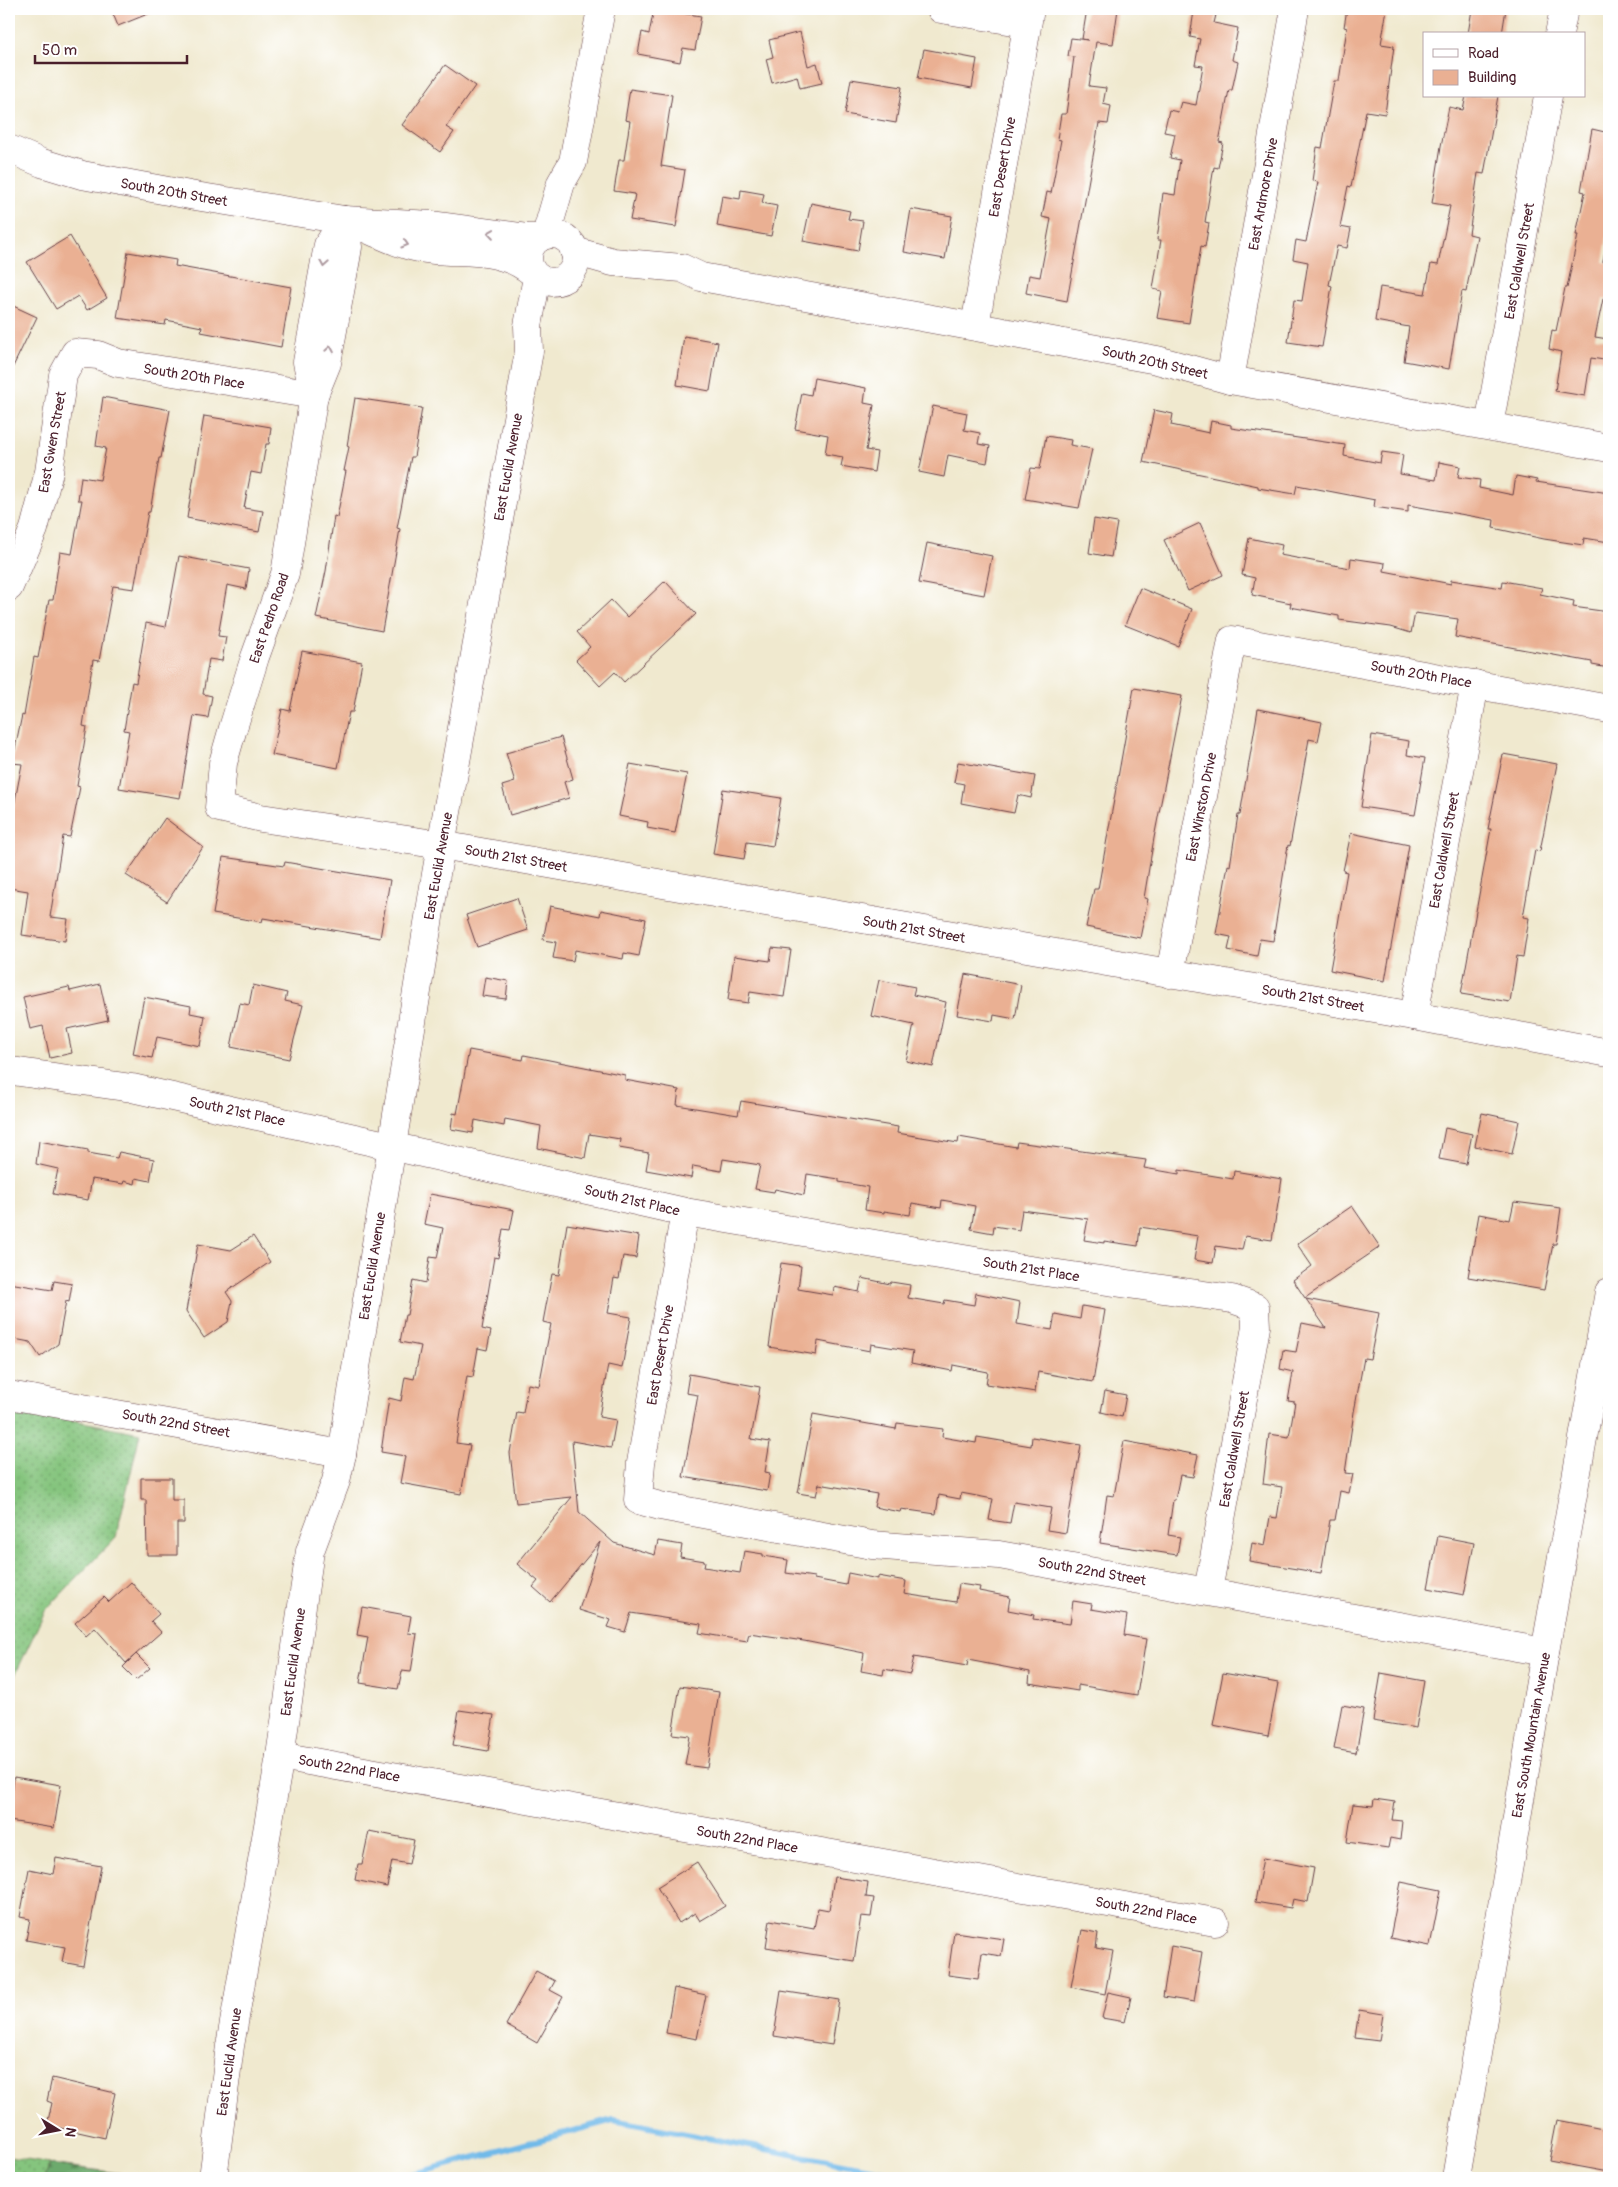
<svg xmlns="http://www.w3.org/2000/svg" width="1618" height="2187" viewBox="0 0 1618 2187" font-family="Pangolin,sans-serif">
  <defs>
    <pattern id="grass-dots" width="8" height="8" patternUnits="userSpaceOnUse" patternTransform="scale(1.25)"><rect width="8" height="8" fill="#85c57e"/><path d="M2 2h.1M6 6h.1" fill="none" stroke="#6f9f67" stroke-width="1.8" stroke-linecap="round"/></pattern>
    <pattern id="forest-firs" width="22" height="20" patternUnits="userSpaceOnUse" patternTransform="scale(1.25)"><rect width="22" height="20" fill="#6caa6d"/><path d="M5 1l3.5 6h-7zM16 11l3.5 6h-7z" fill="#5b8a5a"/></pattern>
  </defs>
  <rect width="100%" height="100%" fill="#fff"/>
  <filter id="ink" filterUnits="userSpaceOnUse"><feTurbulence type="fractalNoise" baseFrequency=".02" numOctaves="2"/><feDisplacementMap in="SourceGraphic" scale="10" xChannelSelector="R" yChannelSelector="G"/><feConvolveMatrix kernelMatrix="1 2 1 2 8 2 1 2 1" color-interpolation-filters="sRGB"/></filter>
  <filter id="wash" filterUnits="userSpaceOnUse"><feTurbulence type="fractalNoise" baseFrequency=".0096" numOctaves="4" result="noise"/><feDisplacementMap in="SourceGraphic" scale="20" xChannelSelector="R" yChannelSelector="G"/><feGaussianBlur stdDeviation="1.12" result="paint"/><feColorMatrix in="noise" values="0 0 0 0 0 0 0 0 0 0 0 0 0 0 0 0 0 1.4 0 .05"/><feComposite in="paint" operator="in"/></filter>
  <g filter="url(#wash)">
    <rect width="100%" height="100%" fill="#f0e9cf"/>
    <g fill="url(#grass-dots)" stroke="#687254">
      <path d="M9,1408L140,1433L116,1537L45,1611L9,1688Z"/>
      <path d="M9,2157L50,2164L45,2178H9Z"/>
    </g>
    <path fill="url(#forest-firs)" stroke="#5b644c" d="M50,2164L155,2178H45Z"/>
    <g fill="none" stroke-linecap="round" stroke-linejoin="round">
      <path stroke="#71bae9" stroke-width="6" d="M399,2178L613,2120L917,2178"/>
    </g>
    <g id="blocks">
      <g fill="#eab093">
        <path d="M111,9H160L118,26Z"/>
        <path d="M654,9L701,16L695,50L683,48L680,62L638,54L642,32L649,34Z"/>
        <path d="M1087,9H1118L1113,44L1096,42L1089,86L1106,88L1103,104L1111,106L1108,124L1099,123L1067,301L1026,293L1029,275L1040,277L1051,219L1042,217L1047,192L1051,193L1061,140L1057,139L1061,114H1066L1074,57L1068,56L1071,38L1088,40L1082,39Z"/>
        <path d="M1347,9H1387L1381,44L1394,46L1385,114L1366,111L1351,187L1348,186L1340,227L1351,229L1347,248L1337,246L1329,285L1332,286L1322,347L1288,342L1294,300L1302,301L1308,262L1293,259L1296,240L1306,242L1318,182L1312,181L1317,147L1322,148L1334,81H1339L1347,28L1344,27Z"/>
        <path d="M1472,9L1489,11V9H1506L1502,34H1468Z"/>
        <path d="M1194,11L1216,15L1214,23L1238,28L1232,60L1238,62L1232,90H1229L1219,142L1223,143L1218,168L1214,167L1205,222L1209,223L1205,247L1201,246L1189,323L1157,318L1162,291L1153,289L1161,240H1157L1163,193L1175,195L1180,160L1170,158L1175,134L1164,132L1169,110L1178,112L1181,102L1196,105L1203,66L1195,65L1200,39L1190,37Z"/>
        <path d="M800,32L808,66L817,63L822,83L800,88L797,76L772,83L766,59L773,57L769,40Z"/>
        <path d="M924,49L977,59L972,88L918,78Z"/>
        <path d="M445,65L475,86L446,127L454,132L440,152L402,125Z"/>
        <path d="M851,79L902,87L896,123L845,114Z"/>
        <path d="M630,89L672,95L661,166L685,170L676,227L630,220L635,194L614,191L619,160H624L630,121L625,120Z"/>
        <path d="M1466,96H1498L1484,174L1478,173L1469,234L1477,236L1466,292L1462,291L1449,369L1404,361L1409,327L1375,321L1380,287L1425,294L1431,264L1438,265L1450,206L1432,203L1441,146L1449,107L1463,110Z"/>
        <path d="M1592,129L1609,133V226L1603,262L1609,263V300L1603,299L1595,337L1608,339L1604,360L1591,358L1585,396L1555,391L1561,352L1549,349L1552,330L1556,331L1565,288H1567L1578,235H1576L1585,192L1581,191Z"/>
        <path d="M741,190L764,194L762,203L777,206L771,236L717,226L722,196L740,199Z"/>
        <path d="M811,203L850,211L848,219L863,221L858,251L803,241Z"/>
        <path d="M911,209L952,216L945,259L904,252Z"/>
        <path d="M70,236L107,298L87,310L78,296L56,309L27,262Z"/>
        <path d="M128,252L176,260L175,266L291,287L281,347L201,332L202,327L166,320L165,325L117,318Z"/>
        <path d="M9,304L37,317L9,375Z"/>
        <path d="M684,336L718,342L710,391L677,385Z"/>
        <path d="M814,378L866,388L864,403L874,405L866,450L877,452L874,472L841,466L843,457L825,454L828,435L795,429L802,393L811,395Z"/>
        <path d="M103,397L170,410L161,458H159L150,512H148L134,589L113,586L99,661L93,660L83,726L87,727L77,786L80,787L70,837L63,836L50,917L68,919L65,941L22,935L28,891L9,888V832L22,764L12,763L22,715L24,716L34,657L38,658L49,600H53L60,552L72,554L82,500H78L81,477L100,480L106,448L96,446Z"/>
        <path d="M355,398L422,408L414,457H411L397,528L400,529L382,631L316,618L326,571L334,516L337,517L346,471H344L349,447L347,446Z"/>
        <path d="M933,406L967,413L964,430L980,433L978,444L990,446L987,463L948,455L944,477L919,472Z"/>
        <path d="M1154,410L1173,414L1171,425L1209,433L1211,421L1231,425V428L1345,445L1344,456L1380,463L1382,452L1403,455L1400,474L1436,480L1439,462L1460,466L1458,477L1480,480L1479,488L1513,495L1516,476L1537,480L1536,482L1609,493V542L1584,538L1583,545L1544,539L1493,528L1494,520L1408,505V512L1374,507L1375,500L1297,485L1295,494L1258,488V486L1143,462Z"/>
        <path d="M204,416L271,427L269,444H266L261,474L251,472L244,508L263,511L259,532L187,518Z"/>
        <path d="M1046,436L1071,440L1070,445L1092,449L1079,508L1025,499L1031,468L1040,469Z"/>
        <path d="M1094,519L1117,523L1111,557L1089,553Z"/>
        <path d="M1200,523L1223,575L1188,591L1164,540Z"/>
        <path d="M1249,538L1282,545L1280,555L1350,568L1351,558L1385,563L1384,571L1451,584V580L1502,588L1503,581L1542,588L1540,594L1574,601L1573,607L1609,612V668L1592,665V662L1455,637L1458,619L1415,613L1411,633L1391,627L1339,620V616L1290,607L1291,603L1252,595L1255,578L1242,575Z"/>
        <path d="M927,543L992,556L984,595L919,583Z"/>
        <path d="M179,556L249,569L246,589L227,585L218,636L226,637L222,661L209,659L203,694L212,696L208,718L194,716L180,798L119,788L129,731L124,730L132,682L136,683L146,623L166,627Z"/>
        <path d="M665,581L696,614L624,682L615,672L600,686L576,660L590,647L577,632L611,600L627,617Z"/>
        <path d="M1140,588L1192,609L1178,646L1125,625Z"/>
        <path d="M302,651L362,662L353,712H349L338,768L272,755L282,709L290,711Z"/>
        <path d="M1134,688L1182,696L1154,838L1144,898L1148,899L1140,938L1086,927L1094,889H1098Z"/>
        <path d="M1258,709L1322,722L1318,741L1309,739L1290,846L1288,845L1273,941L1260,939L1257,956L1228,950L1231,937L1216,934L1228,865L1230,866L1238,815H1240Z"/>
        <path d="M1372,735L1409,741L1407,755L1425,758L1415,815L1361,807Z"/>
        <path d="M561,737L573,779L564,782L569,798L510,815L502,786L515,782L506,753Z"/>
        <path d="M1503,754L1557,764L1540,851L1535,850L1523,917L1529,918L1523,957L1517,956L1510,1002L1461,994L1491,829H1488Z"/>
        <path d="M958,762L1035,776L1031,798L1018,795L1014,813L961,803L964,784L954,782Z"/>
        <path d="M630,764L687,774L675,833L647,828L648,822L619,816Z"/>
        <path d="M723,789L781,798L773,846L747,842L744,859L713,854Z"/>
        <path d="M165,818L203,847L167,902L126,875Z"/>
        <path d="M1351,833L1409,845L1385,981L1330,970L1347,872L1343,871Z"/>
        <path d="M223,857L284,866L285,862L390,880L380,938L263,918L262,922L213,914Z"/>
        <path d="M517,898L528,930L477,947L466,915Z"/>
        <path d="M550,906L600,916L601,910L646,919L639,956L624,953L623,959L575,950L573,961L553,958L556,942L543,940Z"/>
        <path d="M772,948L791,950L784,997L750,992L748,1003L728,1000L734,956L770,961Z"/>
        <path d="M965,974L1021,985L1015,1019L994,1015L993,1021L957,1015Z"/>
        <path d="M485,977L508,981L506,999L482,996Z"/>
        <path d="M879,980L915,987L913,995L946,1002L933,1067L906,1061L914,1025L871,1016Z"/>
        <path d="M100,984L108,1020L67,1029L72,1053L50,1058L43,1026L30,1029L23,997L69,987L70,991Z"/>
        <path d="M253,985L287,993L285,1001L303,1005L289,1059L231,1047L240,1003L249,1005Z"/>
        <path d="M144,997L191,1006L190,1013L205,1016L200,1046L157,1037L152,1058L133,1054Z"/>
        <path d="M469,1050L523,1060L524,1055L625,1075V1080L679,1090L677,1105L738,1115L741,1101L898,1127L897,1133L958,1143L959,1137L1016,1147L1017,1142L1146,1160L1144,1168L1179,1174V1170L1233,1179L1234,1171L1282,1179L1272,1240L1245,1236L1242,1250L1216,1246L1213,1263L1194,1260L1198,1236L1140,1227L1138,1246L1104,1241V1243L1084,1240L1088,1219L1022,1210L1019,1230L994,1226L993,1233L971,1229L975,1206L942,1200L941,1208L912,1203L910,1215L884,1211V1213L865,1210L868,1187L839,1182V1179L807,1174L804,1195L775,1189L774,1192L755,1189L760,1165L723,1159L721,1171L693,1166L691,1178L646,1170L649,1153L619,1148L620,1139L589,1134L585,1158L538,1148L541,1126L505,1119L504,1126L475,1120L473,1133L451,1129L453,1113L457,1114Z"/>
        <path d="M1482,1113L1519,1121L1512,1154L1475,1146Z"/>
        <path d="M1445,1128L1472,1134L1466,1164L1439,1159Z"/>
        <path d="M39,1141L88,1150V1153L117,1158L119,1152L154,1159L150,1181L136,1178L135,1184L124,1181L123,1184L92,1179L88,1200L53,1194L58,1169L36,1164Z"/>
        <path d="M430,1194L514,1210L510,1230L503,1229L498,1258L494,1257L482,1329L491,1331L487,1350L478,1348L473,1377L467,1376L456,1443L470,1445L461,1494L400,1483L405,1456L381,1452L389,1398L401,1401L405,1377L414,1379L421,1346L400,1342L405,1315H407L413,1280L426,1283L430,1257L437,1258L443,1228L424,1224Z"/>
        <path d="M1514,1202L1561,1208L1556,1244H1553L1544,1290L1468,1277L1479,1214L1510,1220Z"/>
        <path d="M1352,1206L1380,1247L1305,1298L1293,1280L1312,1266L1297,1244Z"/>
        <path d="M567,1224L639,1236L636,1258L623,1256L619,1279L614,1278L608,1313L631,1317L622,1368L608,1365L599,1417L616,1420L611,1448L572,1441L579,1512L614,1543L655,1555L658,1541L682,1545L680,1557L705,1561L704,1567L740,1573L744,1551L763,1554V1556L788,1560L786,1573L814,1577V1579L846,1585L848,1573L878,1579V1576L906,1581L904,1594L956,1602L959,1584L980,1587L979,1591L1010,1597L1008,1610L1034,1615L1033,1619L1070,1624L1073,1601L1092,1604L1091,1609L1127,1615L1124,1635L1146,1639L1137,1695L1078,1685V1691L1029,1683L1030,1672L968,1660L967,1666L914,1657L910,1674L884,1669L883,1675L861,1671L864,1653L804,1641L749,1633L747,1641L699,1633L701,1624L631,1613L625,1632L608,1627L611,1620L579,1610L600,1542L550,1602L533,1587L538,1581L517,1564L572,1497L516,1503L510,1453L517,1412L523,1413L528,1384L539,1386L551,1324L543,1322L552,1274L559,1275Z"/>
        <path d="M253,1236L270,1262L226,1292L232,1301L228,1322L204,1338L186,1311L198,1244L231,1250Z"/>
        <path d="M781,1263L801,1266L798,1289L833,1295L834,1287L859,1292L862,1278L890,1284L891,1282L910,1285L908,1298L944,1304L945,1300L974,1305L976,1293L1020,1302L1017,1324L1052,1330L1055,1314L1080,1319L1082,1306L1105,1310L1093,1382L1038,1372L1035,1392L986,1384L988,1372L953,1365L952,1371L911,1363L913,1351L871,1344L870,1351L818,1341L816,1355L769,1347Z"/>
        <path d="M54,1281L72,1284L69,1302L66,1301L58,1344L40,1357L30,1342L9,1338V1283L52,1290Z"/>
        <path d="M1306,1299L1379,1313L1370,1359L1364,1358L1354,1412L1345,1473L1353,1474L1349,1493L1340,1491L1335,1520H1330L1321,1573L1249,1561L1252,1543L1265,1546L1270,1517L1277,1518L1282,1487L1263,1484L1269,1434L1289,1437L1295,1402L1288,1401L1293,1372L1280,1369L1283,1350L1296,1352L1302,1323L1326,1328Z"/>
        <path d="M689,1374L760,1387L751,1439L770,1442L765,1472L770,1473L767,1491L683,1477L698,1395L686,1393Z"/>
        <path d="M1105,1391L1126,1395L1122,1417L1101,1412Z"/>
        <path d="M813,1414L896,1429L897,1423L943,1429L942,1437L976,1443L977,1437L1031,1446L1032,1437L1081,1445L1066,1533L1047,1530L1051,1508L1014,1502L1010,1523L989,1520L993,1499L961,1493L960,1499L939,1495L936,1514L901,1509L900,1512L874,1507L877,1494L819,1484L816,1496L798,1493Z"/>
        <path d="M1124,1441L1198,1455L1193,1477L1180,1475L1175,1500H1173L1168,1535L1180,1537L1177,1555L1100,1543L1107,1495L1114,1496Z"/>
        <path d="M141,1478H172V1500H184V1523H177V1555H147L146,1500H141Z"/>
        <path d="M1438,1536L1474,1543L1464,1595L1428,1588Z"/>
        <path d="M131,1582L159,1614L151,1621L161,1632L126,1663L95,1628L86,1636L75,1623L104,1597L109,1602Z"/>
        <path d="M362,1607L411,1616L408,1633L417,1634L411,1672L402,1671L398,1689L360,1683L368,1637L357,1635Z"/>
        <path d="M136,1654L150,1668L136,1680L123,1667Z"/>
        <path d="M1223,1673L1278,1683L1268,1736L1213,1725Z"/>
        <path d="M1381,1673L1424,1681L1416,1728L1373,1721Z"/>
        <path d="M680,1686L719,1692L707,1768L685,1765L690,1736L672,1734Z"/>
        <path d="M1342,1705L1364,1709L1356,1753L1334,1749Z"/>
        <path d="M459,1710L494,1715L488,1751L453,1745Z"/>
        <path d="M14,1777L61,1785L54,1828L9,1821Z"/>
        <path d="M1374,1799L1395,1802L1392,1820L1402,1821L1400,1840L1390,1838L1388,1848L1347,1842L1353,1804L1373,1806Z"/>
        <path d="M369,1831L414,1840L409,1864L392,1861L387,1887L355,1880L358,1864H362Z"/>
        <path d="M56,1858L101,1866L83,1966L62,1962L65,1947L26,1940L30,1919L20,1917L29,1869L53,1874Z"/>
        <path d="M1263,1858L1314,1868L1308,1902L1293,1899L1291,1908L1255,1902Z"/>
        <path d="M697,1862L725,1906L700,1921L695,1913L679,1923L657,1887Z"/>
        <path d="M834,1877L868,1882L866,1897L874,1898L871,1917L861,1916L854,1961L766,1947L770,1920L814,1928L818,1908L829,1910Z"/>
        <path d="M1401,1882L1441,1890L1430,1946L1390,1938Z"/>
        <path d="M1082,1930L1098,1933L1096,1948L1113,1951L1105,1994L1071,1987Z"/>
        <path d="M954,1932L1004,1939L1001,1956L982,1953L978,1979L948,1975Z"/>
        <path d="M1171,1946L1202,1952L1194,2002L1163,1997Z"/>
        <path d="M536,1971L555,1981L550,1990L563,1997L537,2043L506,2025Z"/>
        <path d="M674,1988L706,1995L697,2039L666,2033Z"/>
        <path d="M781,1991L839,2000L832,2045L774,2036Z"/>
        <path d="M1108,1992L1131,1997L1125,2022L1102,2018Z"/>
        <path d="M1359,2010L1383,2014L1379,2041L1355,2038Z"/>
        <path d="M52,2078L115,2093L105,2138L47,2125L52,2103L47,2101Z"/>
        <path d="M1557,2120L1609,2130V2172L1549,2161Z"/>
      </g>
    </g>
  </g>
  <g filter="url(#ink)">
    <use href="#blocks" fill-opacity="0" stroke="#633d44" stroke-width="1"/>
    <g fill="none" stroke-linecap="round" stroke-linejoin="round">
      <defs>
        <g id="minor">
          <path d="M941,9L1027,23"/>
          <path d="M1559,34L1564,9"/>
          <path d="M9,149L42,163L82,175L195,196L344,220L432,225L528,238H539"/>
          <path d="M344,220L348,247L346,259L327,363L314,395L285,574L255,657L233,728L223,763L219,808L261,818L441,845L1414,1016L1609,1053"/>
          <path d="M364,228C378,233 392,241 407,245C451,258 494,241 532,272"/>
          <circle cx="552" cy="258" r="24"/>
          <path d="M546,235L561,183L573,162L601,9"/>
          <path d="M574,251L613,262L682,268L701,277L1157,360L1230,380L1609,448"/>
          <path d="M975,326L1030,9"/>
          <path d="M1230,380L1295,9"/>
          <path d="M314,395L307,362L328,245L344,220"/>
          <path d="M1489,426L1548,96"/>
          <path d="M9,587L34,529L49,472L63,375L75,353L98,355L118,363L314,395"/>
          <path d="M1170,974L1232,640L1609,709"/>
          <path d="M1414,1016L1475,684"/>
          <path d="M12,1071L132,1088L685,1212L1017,1268L1232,1299L1255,1307L1256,1327L1208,1591"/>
          <path d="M685,1212L641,1463L638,1500L660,1506L872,1545L999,1555L1545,1652"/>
          <path d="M9,1395L342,1454"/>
          <path d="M280,1756L1215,1922"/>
          <path d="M213,2178L230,2046L280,1756L310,1551L336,1481L342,1454L436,874L529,351L528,326L537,277"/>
          <path d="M1456,2178L1545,1652L1609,1292"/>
        </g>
      </defs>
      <use href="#minor" stroke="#633d44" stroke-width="29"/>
      <use href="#minor" stroke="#fff" stroke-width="28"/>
    </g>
    <defs><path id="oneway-chevron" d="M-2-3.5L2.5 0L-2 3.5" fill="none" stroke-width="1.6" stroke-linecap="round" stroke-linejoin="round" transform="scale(1.25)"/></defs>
    <g stroke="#ae9aa0">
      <use href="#oneway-chevron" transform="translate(491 233) rotate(-172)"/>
      <use href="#oneway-chevron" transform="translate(405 244) rotate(17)"/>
      <use href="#oneway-chevron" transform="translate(324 264) rotate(100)"/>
      <use href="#oneway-chevron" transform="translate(330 349) rotate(-80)"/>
    </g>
  </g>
  <g text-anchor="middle" stroke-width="5" stroke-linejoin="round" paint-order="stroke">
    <g font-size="14" fill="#4a1f2b" stroke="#fff">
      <text transform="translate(1002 167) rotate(-80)" y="5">East Desert Drive</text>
      <text transform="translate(174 192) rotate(10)" y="5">South 20th Street</text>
      <text transform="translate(1263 194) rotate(-80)" y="5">East Ardmore Drive</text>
      <text transform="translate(1519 261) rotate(-80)" y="5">East Caldwell Street</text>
      <text transform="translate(1155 362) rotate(13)" y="5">South 20th Street</text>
      <text transform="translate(194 376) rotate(9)" y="5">South 20th Place</text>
      <text transform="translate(52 442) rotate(-80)" y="5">East Gwen Street</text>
      <text transform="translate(508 467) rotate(-80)" y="5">East Euclid Avenue</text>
      <text transform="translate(269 618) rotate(-71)" y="5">East Pedro Road</text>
      <text transform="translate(1421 674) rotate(10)" y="5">South 20th Place</text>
      <text transform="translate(1201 807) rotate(-79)" y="5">East Winston Drive</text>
      <text transform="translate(1444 850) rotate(-80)" y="5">East Caldwell Street</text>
      <text transform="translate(516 858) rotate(10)" y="5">South 21st Street</text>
      <text transform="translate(438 866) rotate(-80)" y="5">East Euclid Avenue</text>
      <text transform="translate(914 929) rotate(10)" y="5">South 21st Street</text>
      <text transform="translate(1313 998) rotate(10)" y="5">South 21st Street</text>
      <text transform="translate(237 1111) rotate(12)" y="5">South 21st Place</text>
      <text transform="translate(632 1200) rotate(13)" y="5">South 21st Place</text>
      <text transform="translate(372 1266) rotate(-81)" y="5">East Euclid Avenue</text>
      <text transform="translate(1031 1269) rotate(9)" y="5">South 21st Place</text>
      <text transform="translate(660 1355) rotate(-80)" y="5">East Desert Drive</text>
      <text transform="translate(176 1423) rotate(10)" y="5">South 22nd Street</text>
      <text transform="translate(1234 1449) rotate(-80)" y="5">East Caldwell Street</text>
      <text transform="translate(1092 1571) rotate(10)" y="5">South 22nd Street</text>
      <text transform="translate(293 1662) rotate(-82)" y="5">East Euclid Avenue</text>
      <text transform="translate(1531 1735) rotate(-80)" y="5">East South Mountain Avenue</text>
      <text transform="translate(349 1768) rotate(10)" y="5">South 22nd Place</text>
      <text transform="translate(747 1839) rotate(10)" y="5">South 22nd Place</text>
      <text transform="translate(1146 1910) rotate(10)" y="5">South 22nd Place</text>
      <text transform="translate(229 2062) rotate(-82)" y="5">East Euclid Avenue</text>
    </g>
  </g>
  <rect width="1618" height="2187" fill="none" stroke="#fff" stroke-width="30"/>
  <rect x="1423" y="32" width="162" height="65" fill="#ffffff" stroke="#b7a5aa"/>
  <rect x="1433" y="49" width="25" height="8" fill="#ffffff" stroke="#b7a5aa"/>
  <text x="1468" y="58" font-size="15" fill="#4a1f2b">Road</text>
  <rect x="1433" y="70" width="25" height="15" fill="#eab093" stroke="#b7a5aa"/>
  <text x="1468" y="82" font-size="15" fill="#4a1f2b">Building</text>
  <g transform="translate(58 2130) rotate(100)" stroke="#ffffff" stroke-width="4" paint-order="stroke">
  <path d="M0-4L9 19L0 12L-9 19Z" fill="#4a1f2b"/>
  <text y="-8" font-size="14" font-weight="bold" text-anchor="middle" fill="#4a1f2b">N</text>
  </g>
  <path d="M35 55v8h152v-8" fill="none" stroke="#4a1f2b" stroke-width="2.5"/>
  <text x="42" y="55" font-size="15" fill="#4a1f2b" stroke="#ffffff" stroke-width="4" paint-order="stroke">50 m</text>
</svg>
